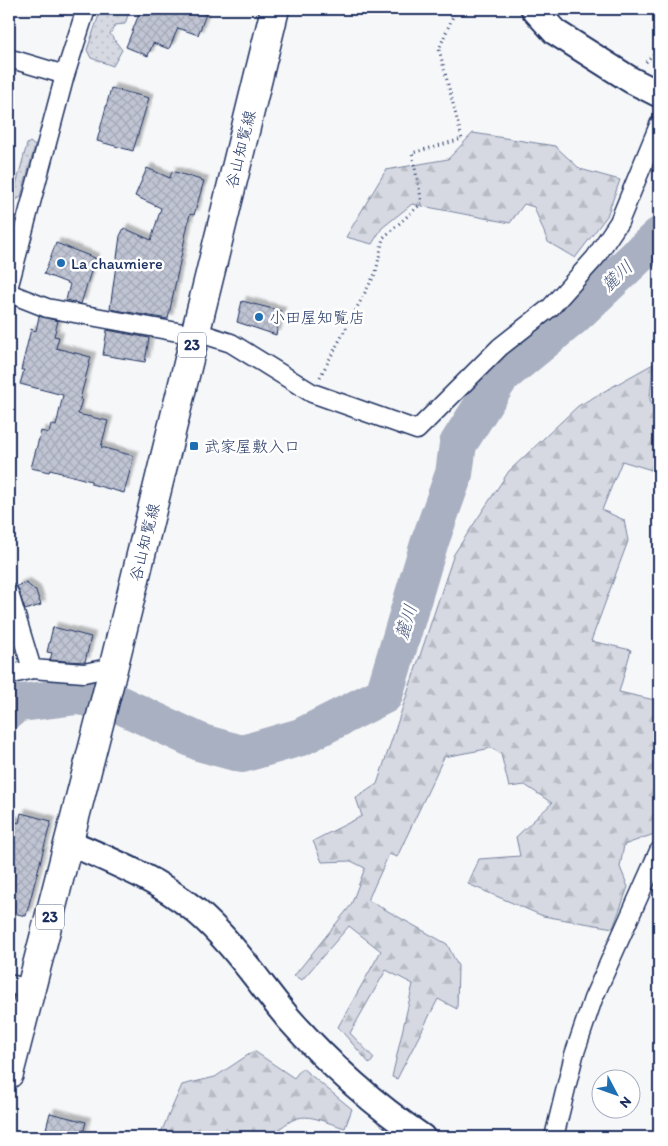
<svg xmlns="http://www.w3.org/2000/svg" width="668" height="1146" viewBox="0 0 668 1146" font-family="Itim,'Klee One',sans-serif">
  <defs>
    <pattern id="forest-firs" width="22" height="20" patternUnits="userSpaceOnUse" patternTransform="scale(1.25)"><rect width="22" height="20" fill="#d6d9e2"/><path d="M5 1l3.5 6h-7zM16 11l3.5 6h-7z" fill="#b7bbc4"/></pattern>
    <pattern id="garden-dots" width="8" height="8" patternUnits="userSpaceOnUse" patternTransform="scale(1.25)"><rect width="8" height="8" fill="#d6d9e2"/><path d="M2 2h.1M6 6h.1" fill="none" stroke="#b7bbc4" stroke-width="1.8" stroke-linecap="round"/></pattern>
    <pattern id="building-cross-hatch" width="8" height="8" patternUnits="userSpaceOnUse" patternTransform="scale(1.25)"><rect width="8" height="8" fill="#c0c4d3"/><path d="M0 0l8 8M0 8l8-8" fill="none" stroke="#a4a9b8"/></pattern>
    <filter id="shadow"><feDropShadow dx="4.5" dy="-4.5" stdDeviation="1" flood-color="#0004"/></filter>
  </defs>
  <rect width="100%" height="100%" fill="#f6f7f9"/>
  <filter id="ink" filterUnits="userSpaceOnUse"><feTurbulence type="fractalNoise" baseFrequency=".02" numOctaves="2"/><feDisplacementMap in="SourceGraphic" scale="10" xChannelSelector="R" yChannelSelector="G"/><feConvolveMatrix kernelMatrix="1 2 1 2 8 2 1 2 1" color-interpolation-filters="sRGB"/></filter>
  <g filter="url(#ink)">
    <g fill="url(#forest-firs)" stroke="#7884a0">
      <path d="M473,133L555,146L580,169L620,180L607,216L575,258L548,242L534,207L524,204L510,223L412,204L382,228L372,244L346,237L386,170L448,159Z"/>
      <path d="M653,364L650,399L659,428V470L658,472L622,461L602,510L624,520L628,541L591,641L631,650L619,692L659,701V829L654,834L624,845L620,867L628,887L613,928L543,916L468,884L479,859L520,856L516,837L552,803L525,785L509,787L501,754L492,748L444,757L397,857L389,854L368,900L447,944L458,966L457,1009L438,999L397,1079L392,1077L413,984L386,970L350,1033L374,1058L370,1064L338,1027L381,951L349,926L302,980L294,976L351,905L365,868L351,861L322,862L313,841L362,816L356,798L377,784L454,554L509,471L578,406Z"/>
      <path d="M254,1051L294,1078L302,1068L352,1109L345,1128C308,1117 301,1107 271,1137H159L182,1085L215,1077Z"/>
    </g>
    <g fill="url(#garden-dots)" stroke="#7884a0">
      <path d="M101,9H128L129,12L125,24L115,25L110,34L122,50L113,66L91,58L87,50Z"/>
      <path d="M30,142L35,146L21,197L13,202H9V191L15,189L27,144Z"/>
    </g>
    <g fill="none" stroke-linecap="round" stroke-linejoin="round">
      <path stroke="#a9b0c1" stroke-width="38" d="M9,710L13,704L77,696L114,702L202,743L242,754L301,737L384,695L429,544L454,474L458,444L501,376L574,316L659,236"/>
    </g>
    <g fill="url(#building-cross-hatch)" stroke="#1b2f5e" filter="url(#shadow)">
      <path d="M141,9H208L198,35L178,28L169,49L153,43L148,56L126,47Z"/>
      <path d="M111,88L149,98L133,151L97,141Z"/>
      <path d="M147,168L170,178L172,171L204,181L194,215L190,214L168,319L110,309L120,236L124,228L151,240L161,208L135,196Z"/>
      <path d="M56,243L95,258L81,304L66,300L70,284L44,274Z"/>
      <path d="M242,301L281,311L276,335L237,322Z"/>
      <path d="M39,316L58,321L54,336L59,337L56,348L91,357L80,399H82L78,414L108,421L101,447L134,456L124,493L91,484V481L50,470L49,472L31,468L41,431L49,433L51,424L56,426L63,395L20,384L24,370H21L31,329L36,331Z"/>
      <path d="M107,330L149,338L145,362L103,355Z"/>
      <path d="M26,583L36,591L41,605L25,610L17,586Z"/>
      <path d="M53,627L91,637L85,662L50,660L52,653L47,652Z"/>
      <path d="M21,813L51,821L26,916L9,912V820L19,823Z"/>
      <path d="M50,1113L86,1122L82,1137H44Z"/>
    </g>
    <g fill="none" stroke-linecap="round" stroke-linejoin="round">
      <defs>
        <g id="street">
          <path d="M15,60L65,75"/>
          <path d="M9,285L65,75L86,9"/>
          <path d="M9,293L47,308L194,335L203,334L231,343L312,393L417,430L500,347L551,307L595,258L619,222L659,125"/>
          <path d="M9,593L32,669L84,673L113,667"/>
          <path d="M9,675L32,669"/>
          <path d="M9,984L30,989"/>
          <path d="M554,1137L574,1055L593,999L659,851"/>
        </g>
        <g id="secondary">
          <path d="M534,9L555,32L631,80L659,94"/>
          <path d="M68,842C112,861 157,879 195,910C231,940 259,983 289,1019C328,1063 373,1104 422,1137"/>
        </g>
        <path id="primary" d="M9,1074L110,681L275,9"/>
      </defs>
      <use href="#street" stroke="#1b2f5e" stroke-width="21"/>
      <use href="#secondary" stroke="#1b2f5e" stroke-width="29"/>
      <use href="#primary" stroke="#1b2f5e" stroke-width="31"/>
      <g stroke="#1b2f5e" stroke-width="3" stroke-dasharray="1 4" stroke-linecap="butt">
        <path d="M646,62L659,48"/>
        <path d="M320,377L376,272L383,238L422,203L412,153L462,139L439,49L456,9"/>
      </g>
      <use href="#street" stroke="#fff" stroke-width="18"/>
      <use href="#secondary" stroke="#fff" stroke-width="25"/>
      <use href="#primary" stroke="#fff" stroke-width="28"/>
    </g>
  </g>
  <g fill="#1f6fb2" stroke="#fff" stroke-width="2">
    <circle cx="61" cy="263" r="5"/>
    <circle cx="259" cy="317" r="5"/>
    <rect x="189" y="441" width="10" height="10" rx="2.5"/>
  </g>
  <g text-anchor="middle" stroke-width="5" stroke-linejoin="round" paint-order="stroke">
    <g fill="#fff" stroke="#5f6d8e" stroke-width="1">
      <rect x="178" y="332.5" width="28" height="25" rx="4"/>
      <rect x="36" y="904.5" width="28" height="25" rx="4"/>
    </g>
    <g font-size="15" font-weight="bold" fill="#1b2f5e">
      <text x="192" y="350">23</text>
      <text x="50" y="922">23</text>
    </g>
    <g font-size="16" fill="#1b2f5e" stroke="#fff">
      <text transform="translate(240 149) rotate(-76)" y="6">谷山知覧線</text>
      <text transform="translate(144 542) rotate(-76)" y="6">谷山知覧線</text>
    </g>
    <g font-size="16" fill="#1b2f5e" stroke="#fff" text-anchor="start">
      <text x="71" y="269">La chaumiere</text>
      <text x="269" y="323">小田屋知覧店</text>
      <text x="204" y="452">武家屋敷入口</text>
    </g>
    <g font-size="18" font-style="italic" fill="#4d5c81" stroke="#fff">
      <text transform="translate(617 276) rotate(-43)" y="6">麓川</text>
      <text transform="translate(406 622) rotate(-73)" y="6">麓川</text>
    </g>
  </g>
  <rect width="668" height="1146" fill="none" stroke="#fff" stroke-width="30"/>
  <rect x="15" y="15" width="638" height="1116" fill="none" stroke="#1b2f5e" stroke-width="2" filter="url(#ink)"/>
  <g transform="translate(616 1094) rotate(131)"><circle r="24" fill="#ffffff" stroke="#a4acbf"/>
  <path d="M0-4L9 19L0 12L-9 19Z" fill="#1f6fb2"/>
  <text y="-8" font-size="14" font-weight="bold" text-anchor="middle" fill="#1b2f5e">N</text>
  </g>
</svg>
